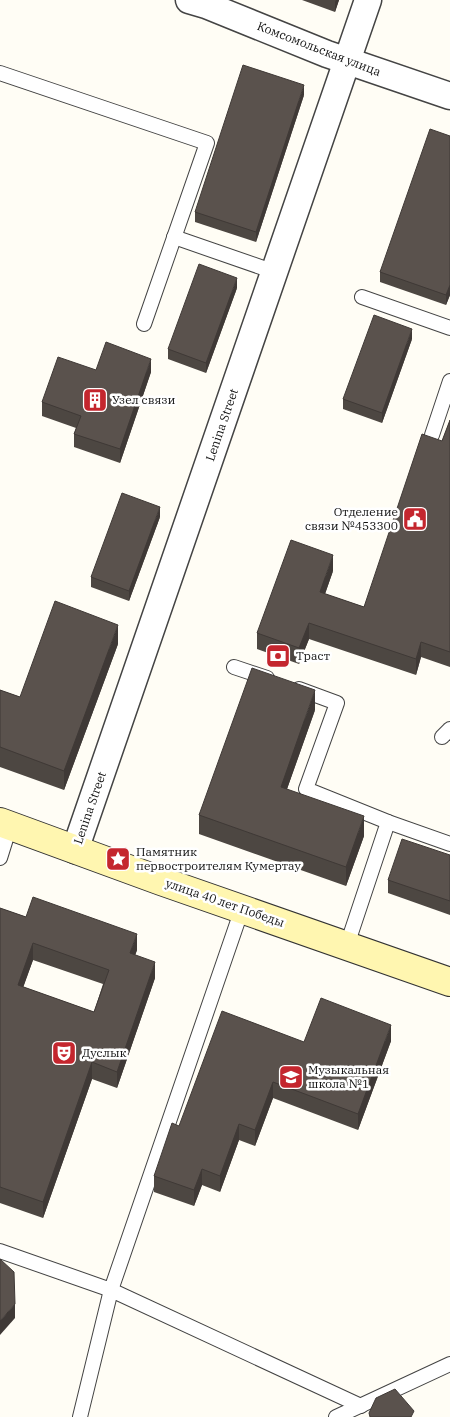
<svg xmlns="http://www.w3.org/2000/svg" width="450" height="1417" viewBox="0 0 450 1417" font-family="'IBM Plex Serif',serif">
  <rect width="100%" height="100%" fill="#fffdf5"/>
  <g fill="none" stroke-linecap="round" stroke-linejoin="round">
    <defs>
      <g id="service">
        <path d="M0,73L207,143L144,324"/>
        <path d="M174,237L275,272"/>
        <path d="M362,297L450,328"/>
        <path d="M432,435L450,381"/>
        <path d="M234,667L267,678"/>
        <path d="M299,689L337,703L306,789L388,822L347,945"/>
        <path d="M442,737L450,729"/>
        <path d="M388,822L450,844"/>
        <path d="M0,858L10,826"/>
        <path d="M0,1251L111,1290L242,909"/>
        <path d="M80,1417L111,1290L361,1406"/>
        <path d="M336,1417L450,1364"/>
      </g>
      <g id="minor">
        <path d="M189,0L206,5L327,54L450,96"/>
        <path d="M75,850L368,0"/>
      </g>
      <path id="secondary" d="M0,822L161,881L450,982"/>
    </defs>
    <use href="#service" stroke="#444" stroke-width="16"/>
    <use href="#minor" stroke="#444" stroke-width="29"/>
    <use href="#secondary" stroke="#333" stroke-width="30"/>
    <use href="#service" stroke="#fff" stroke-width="14"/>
    <use href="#minor" stroke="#fff" stroke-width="26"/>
    <use href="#secondary" stroke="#fff6b0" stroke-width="28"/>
  </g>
  <g fill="#4d4742" fill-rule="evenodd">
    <path d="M302,0H339L335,12Z"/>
    <path d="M304,95L256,242L195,222V212Z"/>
    <path d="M450,136V295L446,305L380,282V272Z"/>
    <path d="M237,288L206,373L168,359V349Z"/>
    <path d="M412,339L382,423L343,409V399Z"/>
    <path d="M96,370L151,372L120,463L74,447V434L76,428L42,416V402Z"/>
    <path d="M450,420V667L421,657L416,675L309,639L299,664L257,649V633L333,571L325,594L364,607L442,441Z"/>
    <path d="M160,517L129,601L91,587V577Z"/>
    <path d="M118,644L64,790L0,767V690L20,697Z"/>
    <path d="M315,710L287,789L364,836L346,886L199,834V815Z"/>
    <path d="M450,855V915L388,893V880Z"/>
    <path d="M0,908L26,917L137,950L135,955L155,978L117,1088L92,1079L43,1218L0,1203ZM33,960L103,984L94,1012L23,987Z"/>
    <path d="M391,1041L358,1130L273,1098L255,1146L239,1140L220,1192L202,1185L194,1206L154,1192V1176L179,1126L304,1042Z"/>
  </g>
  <g fill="#3f3936">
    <path d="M336,0H339L335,12V2Z"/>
    <path d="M304,85V95L256,242V232Z"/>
    <path d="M237,278V288L206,373V363Z"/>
    <path d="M450,285V295L446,305V295Z"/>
    <path d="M412,329V339L382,423V413Z"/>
    <path d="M151,359V372L120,463V449Z"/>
    <path d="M160,507V517L129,601V591Z"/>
    <path d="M333,555V571L320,608V592Z"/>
    <path d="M309,623V639L299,664V648Z"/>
    <path d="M118,625V644L64,790V771Z"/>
    <path d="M421,642V657L416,675V659Z"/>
    <path d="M315,690V710L281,806V787Z"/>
    <path d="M364,816V836L346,886V867Z"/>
    <path d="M137,934V950L130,970V953Z"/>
    <path d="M33,943V960L18,1002V985Z"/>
    <path d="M155,962V978L117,1088V1072Z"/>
    <path d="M391,1025V1041L358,1130V1114Z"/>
    <path d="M92,1062V1079L43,1218V1202Z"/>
    <path d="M273,1082V1098L255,1146V1130Z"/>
    <path d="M239,1124V1140L220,1192V1176Z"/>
    <path d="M202,1169V1185L194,1206V1190Z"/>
    <path d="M15,1304V1318L0,1335V1321Z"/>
  </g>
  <g fill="#5a524d" stroke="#3f3936" fill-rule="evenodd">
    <path d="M243,65L304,85L256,232L195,212Z"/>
    <path d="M430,129L450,136V285L446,295L380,272Z"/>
    <path d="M199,264L237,278L206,363L168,349Z"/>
    <path d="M374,315L412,329L382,413L343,399Z"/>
    <path d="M106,342L151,359L120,449L74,434L81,416L42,402L58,357L96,370Z"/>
    <path d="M450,420V652L421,642L416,659L309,623L299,648L257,633L291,540L333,555L320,592L364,607L422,434L442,441Z"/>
    <path d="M122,493L160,507L129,591L91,577Z"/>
    <path d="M55,601L118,625L64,771L0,747V690L20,697Z"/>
    <path d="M252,668L315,690L281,787L364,816L346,867L199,815Z"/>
    <path d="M402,839L450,855V901L388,880Z"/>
    <path d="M33,897L137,934L130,953L155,962L117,1072L92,1062L43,1202L0,1187V908L26,917ZM33,943L109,970L94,1012L18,985Z"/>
    <path d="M321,998L391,1025L358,1114L273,1082L255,1130L239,1124L220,1176L202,1169L194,1190L154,1176L172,1123L179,1126L222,1011L304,1042Z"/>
    <path d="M0,1259L14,1272L15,1304L0,1321Z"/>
    <path d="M395,1389L414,1411L411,1417H370L369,1413L376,1398Z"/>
  </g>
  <defs>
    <symbol id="building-square" viewBox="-11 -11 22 22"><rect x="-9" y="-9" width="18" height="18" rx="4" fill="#c4262e" stroke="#fff"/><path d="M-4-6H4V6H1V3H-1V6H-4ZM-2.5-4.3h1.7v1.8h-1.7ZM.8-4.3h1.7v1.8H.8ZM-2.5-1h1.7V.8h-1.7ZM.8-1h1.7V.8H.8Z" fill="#fff"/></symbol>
    <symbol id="civic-square" viewBox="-11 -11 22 22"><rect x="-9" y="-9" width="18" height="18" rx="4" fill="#c4262e" stroke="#fff"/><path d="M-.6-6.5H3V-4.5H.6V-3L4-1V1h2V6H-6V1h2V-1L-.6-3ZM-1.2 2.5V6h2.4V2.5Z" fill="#fff"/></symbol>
    <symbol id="bank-square" viewBox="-11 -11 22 22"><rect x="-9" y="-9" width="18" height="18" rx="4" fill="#c4262e" stroke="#fff"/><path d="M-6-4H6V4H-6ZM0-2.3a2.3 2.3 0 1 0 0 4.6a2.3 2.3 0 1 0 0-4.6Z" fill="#fff"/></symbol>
    <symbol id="sight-square" viewBox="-11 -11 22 22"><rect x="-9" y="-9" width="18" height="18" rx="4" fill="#c4262e" stroke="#fff"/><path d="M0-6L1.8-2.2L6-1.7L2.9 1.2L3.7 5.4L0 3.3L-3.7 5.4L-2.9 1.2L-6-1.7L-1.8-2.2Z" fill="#fff"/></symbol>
    <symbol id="theatre-square" viewBox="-11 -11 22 22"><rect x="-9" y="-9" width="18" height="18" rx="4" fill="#c4262e" stroke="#fff"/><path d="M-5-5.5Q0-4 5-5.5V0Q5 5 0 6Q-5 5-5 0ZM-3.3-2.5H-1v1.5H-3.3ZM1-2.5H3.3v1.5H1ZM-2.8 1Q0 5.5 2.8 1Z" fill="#fff"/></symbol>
    <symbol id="school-square" viewBox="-11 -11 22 22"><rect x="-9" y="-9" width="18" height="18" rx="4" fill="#c4262e" stroke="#fff"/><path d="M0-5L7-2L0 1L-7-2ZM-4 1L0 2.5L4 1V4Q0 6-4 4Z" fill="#fff"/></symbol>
  </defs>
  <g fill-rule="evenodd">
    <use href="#building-square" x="81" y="386" width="28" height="28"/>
    <use href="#civic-square" x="401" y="505" width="28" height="28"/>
    <use href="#bank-square" x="264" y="642" width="28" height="28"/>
    <use href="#sight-square" x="104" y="845" width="28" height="28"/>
    <use href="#theatre-square" x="50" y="1039" width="28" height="28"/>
    <use href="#school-square" x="277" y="1063" width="28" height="28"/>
  </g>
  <g text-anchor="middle" stroke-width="5" stroke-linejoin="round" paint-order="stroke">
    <g font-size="12" fill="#111" stroke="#fff">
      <text transform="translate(319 49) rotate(21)" y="4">Комсомольская улица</text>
      <text transform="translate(222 425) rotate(-71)" y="4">Lenina Street</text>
      <text transform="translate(90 808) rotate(-71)" y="4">Lenina Street</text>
      <text transform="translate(225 903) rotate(19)" y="4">улица 40 лет Победы</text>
    </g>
    <g font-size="12" fill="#111" stroke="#fff" text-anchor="start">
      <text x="112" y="404">Узел связи</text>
      <text x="398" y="516" text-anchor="end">Отделение<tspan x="398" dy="14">связи №453300</tspan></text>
      <text x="296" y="660">Траст</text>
      <text x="136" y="856">Памятник<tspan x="136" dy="14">первостроителям Кумертау</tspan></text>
      <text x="82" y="1057">Дуслык</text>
      <text x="308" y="1074">Музыкальная<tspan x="308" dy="14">школа №1</tspan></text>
    </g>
  </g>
</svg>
